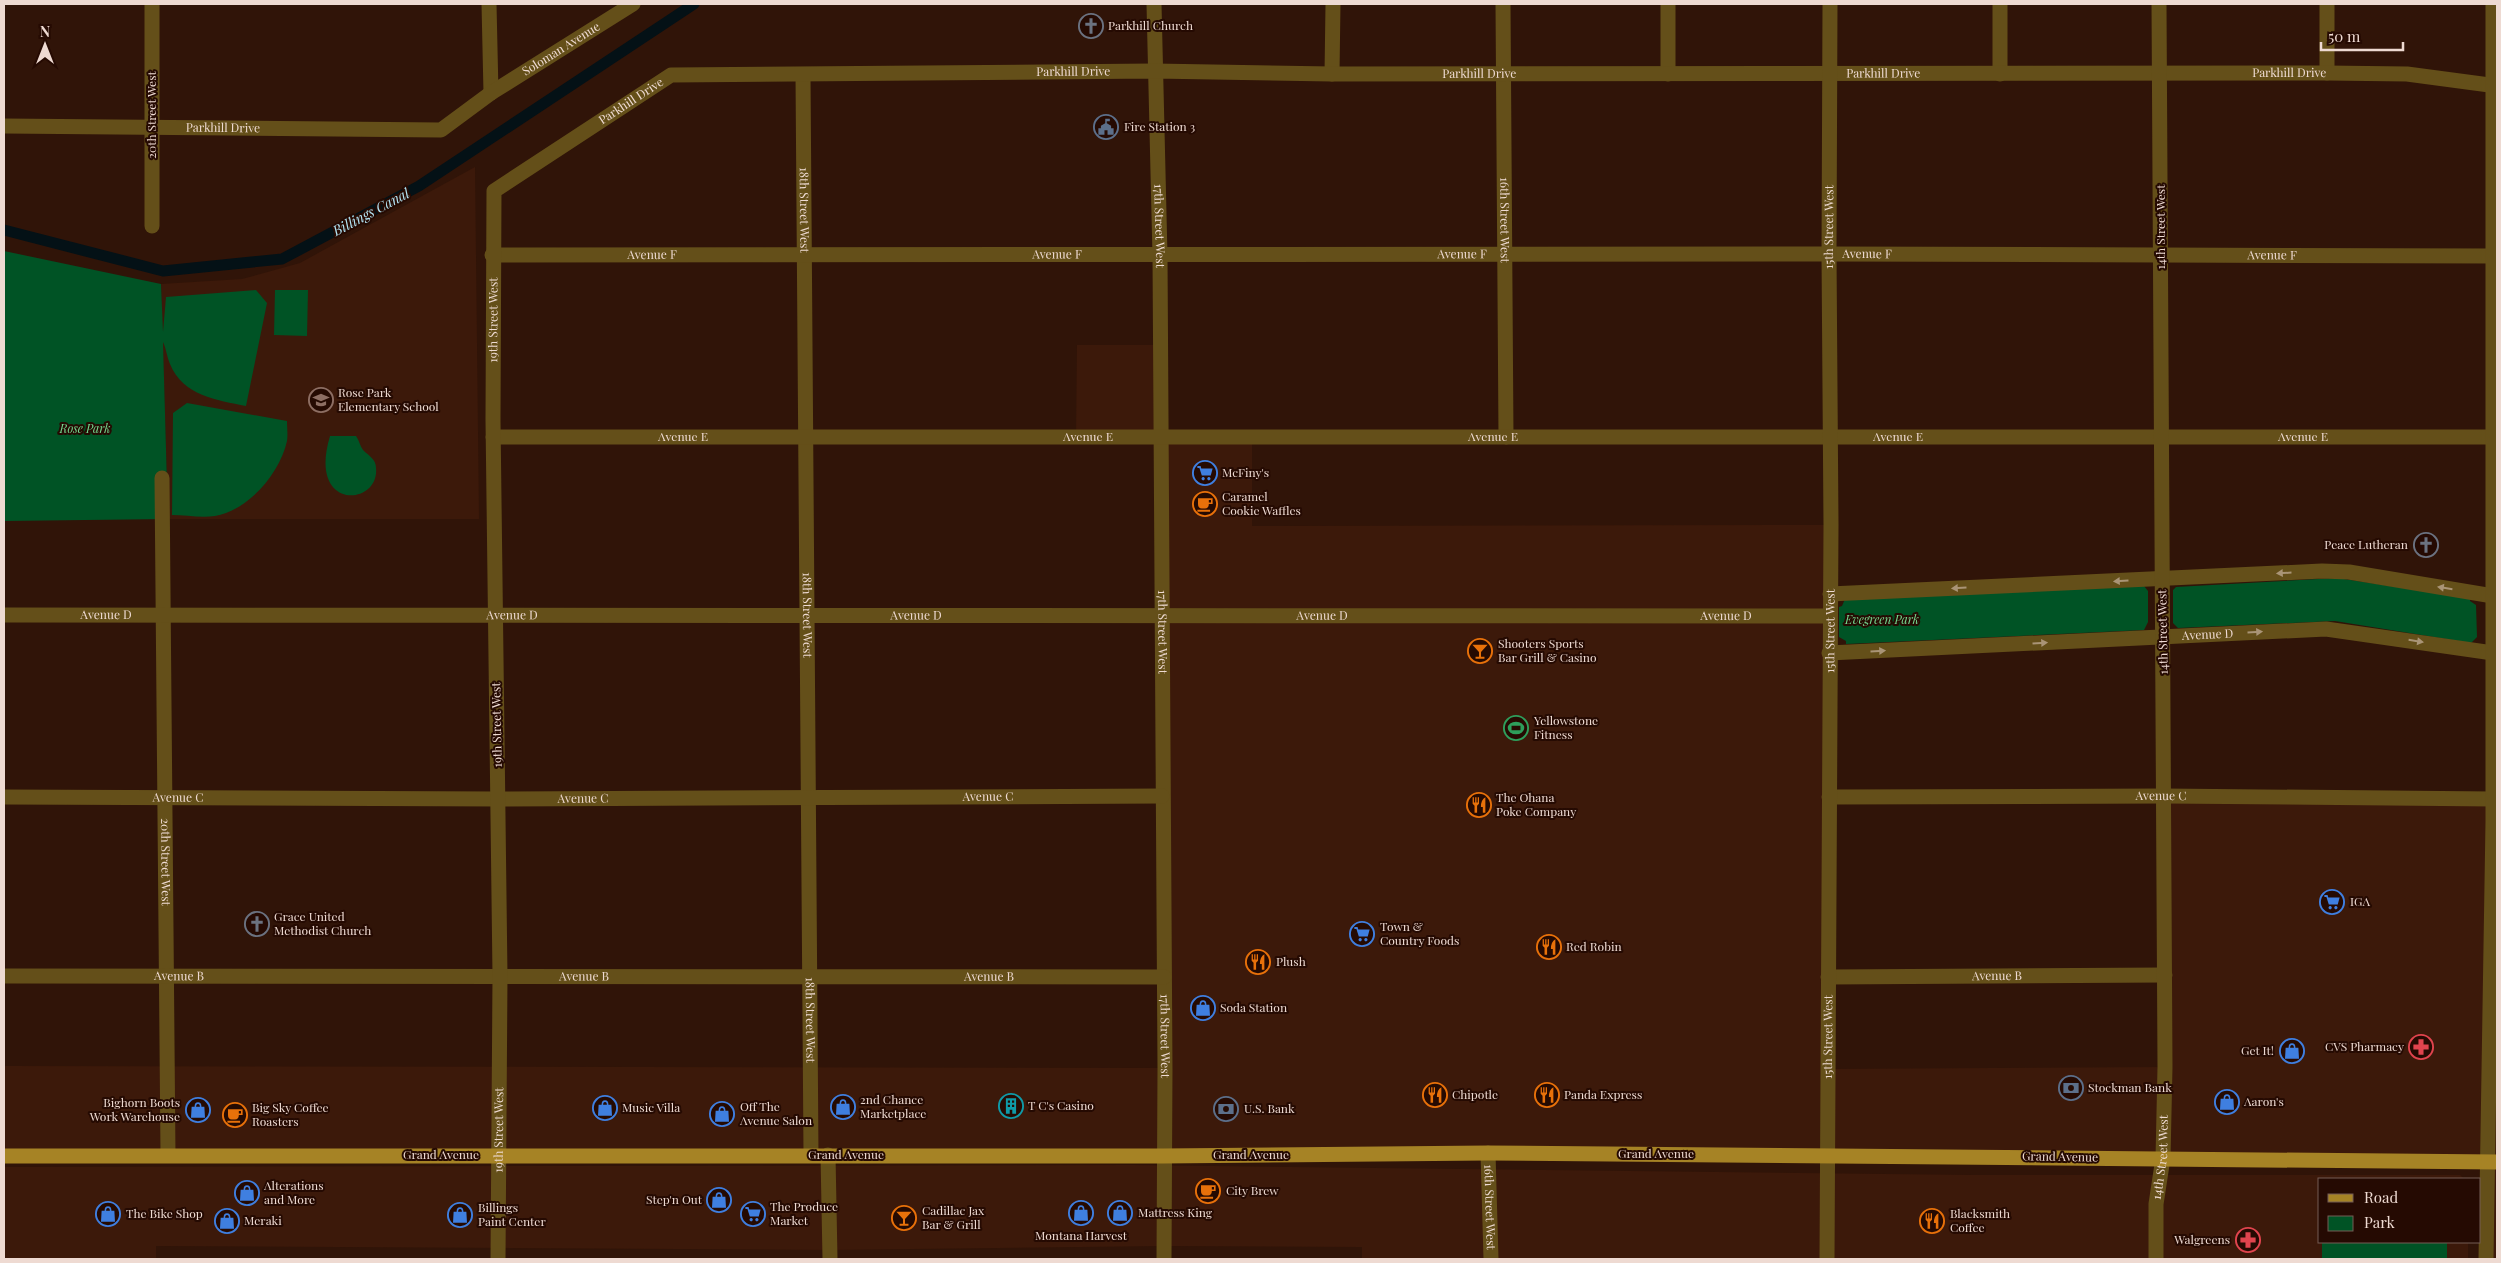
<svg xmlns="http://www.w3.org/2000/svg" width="2501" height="1263" viewBox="0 0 2501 1263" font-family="'Playfair Display',serif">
  <rect width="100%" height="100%" fill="#301408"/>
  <g fill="#3c190a">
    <path d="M475,167L479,519H168L161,284L242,279L300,263Z"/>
    <path d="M1077,345H1160V437H1252V526L1831,525L1828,1069L2165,1067V796L2493,799L2497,821V1259H2491L2488,1162L4,1156V1066L1165,1068L1160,437H1076Z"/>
    <path d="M1132,1165L1972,1175H2460L2464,1179H2320V1242H2468V1259H1362V1247L1164,1246L830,1250L156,1246V1259H4V1167Z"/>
  </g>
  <g fill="#005325">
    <path d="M4,251L161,284L163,332L166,297L256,290L267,303L246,406C217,400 183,396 170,364C167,357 166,348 163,342L168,519L4,521Z"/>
    <path d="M275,290H308L307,336L274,335Z"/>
    <path d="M187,403L287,421C287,427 288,435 287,441C280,473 249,510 215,516C201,518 185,515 172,515L173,413Z"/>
    <path d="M330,436H356C359,440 360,446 363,450C369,456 376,459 376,468C380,506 307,512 330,436Z"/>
    <path d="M2337,578L2470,598V601L2476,605L2477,637L2471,643L2335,621L2178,628L2173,623V590L2176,587Z"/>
    <path d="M2144,586L2148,591V622L2144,630L1846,644V641L1839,637V607L1842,606L1845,599Z"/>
    <rect x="2322" y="1242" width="125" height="17"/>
  </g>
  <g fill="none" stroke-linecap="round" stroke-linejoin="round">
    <path stroke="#041116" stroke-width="11" d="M4,230L163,271L282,259L419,186L694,4"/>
    <g stroke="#644f19" stroke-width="15">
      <path d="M489,4L491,93"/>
      <path id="s1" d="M1154,4L1160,256L1165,1069L1164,1259"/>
      <path id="s2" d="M1503,4L1506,437"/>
      <path d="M1668,4V74"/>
      <path d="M2000,4V74"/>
      <path d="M2327,73V4"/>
      <path d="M1332,74L1333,4"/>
      <path id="s3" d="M803,75L811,1155"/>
      <path id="s4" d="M4,126L441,130L491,93L633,4"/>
      <path d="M152,226V4"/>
      <path id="s5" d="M492,255L1829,254L2493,256"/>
      <path id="s6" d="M493,437H2493"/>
      <path id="s7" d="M162,478L168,1155"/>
      <path d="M1830,594L2322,571L2349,572L2493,596"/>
      <path id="s8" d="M4,615L1829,616"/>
      <path id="s9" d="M1829,653L2326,629L2493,653"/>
      <path id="s10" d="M4,797L498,799L1162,796"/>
      <path id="s11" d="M1829,797L2165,796L2493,799"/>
      <path id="s12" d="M4,976L1164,977"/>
      <path id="s13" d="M1828,977L2165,975"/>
      <path id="s14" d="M1488,1153L1491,1259"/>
      <path d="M828,1155L830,1259"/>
      <path id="s15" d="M498,1259L500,976L493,420L494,191L671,75L1154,71L1332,74L2327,73L2407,74L2497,86"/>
      <path id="s16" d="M1827,1259L1831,525L1829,254L1830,4"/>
      <path id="s17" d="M2156,1259V1204L2163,1158L2165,1067L2159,4"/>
      <path d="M2486,1259L2493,821V4"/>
    </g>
    <path stroke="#a68325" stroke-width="15" d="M4,1156H1163L1488,1153L2497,1162"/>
  </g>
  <defs><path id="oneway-solid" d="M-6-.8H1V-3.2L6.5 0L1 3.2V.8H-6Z" transform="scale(1.25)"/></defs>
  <g fill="#a99476">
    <use href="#oneway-solid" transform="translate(2284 573) rotate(177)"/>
    <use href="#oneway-solid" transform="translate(2121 581) rotate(177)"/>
    <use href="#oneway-solid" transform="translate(1959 588) rotate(177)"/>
    <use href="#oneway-solid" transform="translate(2445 588) rotate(-171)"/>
    <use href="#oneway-solid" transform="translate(2255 632) rotate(-3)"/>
    <use href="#oneway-solid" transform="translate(2416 641) rotate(9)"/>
    <use href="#oneway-solid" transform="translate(2040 643) rotate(-3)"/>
    <use href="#oneway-solid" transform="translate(1878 651) rotate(-3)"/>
  </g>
  <defs>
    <symbol id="church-ring" viewBox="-11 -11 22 22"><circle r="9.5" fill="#250a02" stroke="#6b7280" stroke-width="1.5"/><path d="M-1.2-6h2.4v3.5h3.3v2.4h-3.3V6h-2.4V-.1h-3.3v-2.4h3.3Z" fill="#6b7280"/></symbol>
    <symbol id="civic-ring" viewBox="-11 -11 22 22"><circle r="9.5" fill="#250a02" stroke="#5c6f8a" stroke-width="1.5"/><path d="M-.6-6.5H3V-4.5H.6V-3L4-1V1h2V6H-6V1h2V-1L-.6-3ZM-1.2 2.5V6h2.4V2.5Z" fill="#5c6f8a"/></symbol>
    <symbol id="school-ring" viewBox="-11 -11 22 22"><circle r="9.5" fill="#250a02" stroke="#8d6e63" stroke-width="1.5"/><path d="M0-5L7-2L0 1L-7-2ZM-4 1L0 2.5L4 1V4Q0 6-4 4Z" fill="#8d6e63"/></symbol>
    <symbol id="supermarket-ring" viewBox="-11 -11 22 22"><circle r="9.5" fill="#250a02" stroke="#3f7fe0" stroke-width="1.5"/><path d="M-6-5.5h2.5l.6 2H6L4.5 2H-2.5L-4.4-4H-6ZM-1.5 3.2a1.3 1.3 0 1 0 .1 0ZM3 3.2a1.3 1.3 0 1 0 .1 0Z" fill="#3f7fe0"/></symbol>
    <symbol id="cafe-ring" viewBox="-11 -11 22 22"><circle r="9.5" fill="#250a02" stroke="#e8710a" stroke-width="1.5"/><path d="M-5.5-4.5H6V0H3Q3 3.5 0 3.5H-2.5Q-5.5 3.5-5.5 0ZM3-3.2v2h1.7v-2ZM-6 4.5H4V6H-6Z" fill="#e8710a"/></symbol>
    <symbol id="bar-ring" viewBox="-11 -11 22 22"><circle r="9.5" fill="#250a02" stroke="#e8710a" stroke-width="1.5"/><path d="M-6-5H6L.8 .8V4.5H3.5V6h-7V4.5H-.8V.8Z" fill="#e8710a"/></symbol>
    <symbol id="stadium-ring" viewBox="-11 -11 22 22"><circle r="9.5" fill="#250a02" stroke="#2e9e5b" stroke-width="1.5"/><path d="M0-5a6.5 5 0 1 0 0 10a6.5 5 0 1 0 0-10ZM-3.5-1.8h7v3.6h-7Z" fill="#2e9e5b"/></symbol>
    <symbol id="restaurant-ring" viewBox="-11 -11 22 22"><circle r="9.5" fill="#250a02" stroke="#e8710a" stroke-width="1.5"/><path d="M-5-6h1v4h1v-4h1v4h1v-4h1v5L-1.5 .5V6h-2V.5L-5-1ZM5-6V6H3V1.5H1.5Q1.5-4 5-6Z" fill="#e8710a"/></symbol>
    <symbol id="shop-ring" viewBox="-11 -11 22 22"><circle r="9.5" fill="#250a02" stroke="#3f7fe0" stroke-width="1.5"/><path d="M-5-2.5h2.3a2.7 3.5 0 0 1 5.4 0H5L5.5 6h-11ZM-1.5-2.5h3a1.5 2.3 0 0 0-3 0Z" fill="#3f7fe0"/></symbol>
    <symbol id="pharmacy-ring" viewBox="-11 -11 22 22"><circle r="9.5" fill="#250a02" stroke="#e0444e" stroke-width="1.5"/><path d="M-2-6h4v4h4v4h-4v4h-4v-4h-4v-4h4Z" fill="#e0444e"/></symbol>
    <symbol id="bank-ring" viewBox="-11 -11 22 22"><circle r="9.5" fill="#250a02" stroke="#5c6f8a" stroke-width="1.5"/><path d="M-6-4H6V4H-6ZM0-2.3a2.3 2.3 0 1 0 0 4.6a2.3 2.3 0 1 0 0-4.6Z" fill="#5c6f8a"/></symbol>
    <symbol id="building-ring" viewBox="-11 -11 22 22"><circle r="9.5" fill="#250a02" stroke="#0f9aa8" stroke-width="1.5"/><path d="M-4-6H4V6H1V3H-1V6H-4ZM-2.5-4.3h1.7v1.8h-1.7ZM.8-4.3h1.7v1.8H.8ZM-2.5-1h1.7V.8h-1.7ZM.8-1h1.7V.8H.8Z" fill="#0f9aa8"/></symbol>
  </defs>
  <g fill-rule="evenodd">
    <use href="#church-ring" x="1077" y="12" width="28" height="28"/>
    <use href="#civic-ring" x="1092" y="113" width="28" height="28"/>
    <use href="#school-ring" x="307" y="386" width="28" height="28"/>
    <use href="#supermarket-ring" x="1191" y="459" width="28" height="28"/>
    <use href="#cafe-ring" x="1191" y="490" width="28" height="28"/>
    <use href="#church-ring" x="2412" y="531" width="28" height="28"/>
    <use href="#bar-ring" x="1466" y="637" width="28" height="28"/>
    <use href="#stadium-ring" x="1502" y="714" width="28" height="28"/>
    <use href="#restaurant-ring" x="1465" y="791" width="28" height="28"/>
    <use href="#supermarket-ring" x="2318" y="888" width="28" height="28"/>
    <use href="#church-ring" x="243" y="910" width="28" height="28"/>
    <use href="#supermarket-ring" x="1348" y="920" width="28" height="28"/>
    <use href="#restaurant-ring" x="1535" y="933" width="28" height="28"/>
    <use href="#restaurant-ring" x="1244" y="948" width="28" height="28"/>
    <use href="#shop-ring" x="1189" y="994" width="28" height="28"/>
    <use href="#pharmacy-ring" x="2407" y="1033" width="28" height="28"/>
    <use href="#shop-ring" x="2278" y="1037" width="28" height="28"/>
    <use href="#bank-ring" x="2057" y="1074" width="28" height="28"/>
    <use href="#restaurant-ring" x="1421" y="1081" width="28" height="28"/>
    <use href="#restaurant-ring" x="1533" y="1081" width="28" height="28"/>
    <use href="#shop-ring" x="2213" y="1088" width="28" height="28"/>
    <use href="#building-ring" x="997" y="1092" width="28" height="28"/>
    <use href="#shop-ring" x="829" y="1093" width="28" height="28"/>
    <use href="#shop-ring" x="591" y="1094" width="28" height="28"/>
    <use href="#bank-ring" x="1212" y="1095" width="28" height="28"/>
    <use href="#shop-ring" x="184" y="1096" width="28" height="28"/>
    <use href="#shop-ring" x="708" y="1100" width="28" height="28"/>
    <use href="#cafe-ring" x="221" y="1101" width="28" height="28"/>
    <use href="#cafe-ring" x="1194" y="1177" width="28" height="28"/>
    <use href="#shop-ring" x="233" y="1179" width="28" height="28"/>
    <use href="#shop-ring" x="705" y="1186" width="28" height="28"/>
    <use href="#shop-ring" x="1067" y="1199" width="28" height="28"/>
    <use href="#shop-ring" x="1106" y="1199" width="28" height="28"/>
    <use href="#shop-ring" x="94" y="1200" width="28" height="28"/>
    <use href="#supermarket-ring" x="739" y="1200" width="28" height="28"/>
    <use href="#shop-ring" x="446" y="1201" width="28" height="28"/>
    <use href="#bar-ring" x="890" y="1204" width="28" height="28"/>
    <use href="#shop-ring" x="213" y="1207" width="28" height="28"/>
    <use href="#restaurant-ring" x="1918" y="1207" width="28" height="28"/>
    <use href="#pharmacy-ring" x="2234" y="1226" width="28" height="28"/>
  </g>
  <g text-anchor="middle" stroke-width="4" stroke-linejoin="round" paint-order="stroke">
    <g font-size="12" fill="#eedad2" stroke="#250a02" text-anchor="start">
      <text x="1108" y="30">Parkhill Church</text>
      <text x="1124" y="131">Fire Station 3</text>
      <text x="338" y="397">Rose Park<tspan x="338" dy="14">Elementary School</tspan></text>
      <text x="1222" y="477">McFiny's</text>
      <text x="1222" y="501">Caramel<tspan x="1222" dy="14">Cookie Waffles</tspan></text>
      <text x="2408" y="549" text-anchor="end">Peace Lutheran</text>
      <text x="1498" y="648">Shooters Sports<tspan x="1498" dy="14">Bar Grill &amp; Casino</tspan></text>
      <text x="1534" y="725">Yellowstone<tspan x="1534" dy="14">Fitness</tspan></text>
      <text x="1496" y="802">The Ohana<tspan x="1496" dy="14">Poke Company</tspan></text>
      <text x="2350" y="906">IGA</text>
      <text x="274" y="921">Grace United<tspan x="274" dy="14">Methodist Church</tspan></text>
      <text x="1380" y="931">Town &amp;<tspan x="1380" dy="14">Country Foods</tspan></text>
      <text x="1566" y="951">Red Robin</text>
      <text x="1276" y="966">Plush</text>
      <text x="1220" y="1012">Soda Station</text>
      <text x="2404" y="1051" text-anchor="end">CVS Pharmacy</text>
      <text x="2274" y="1055" text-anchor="end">Get It!</text>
      <text x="2088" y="1092">Stockman Bank</text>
      <text x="1452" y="1099">Chipotle</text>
      <text x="1564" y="1099">Panda Express</text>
      <text x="860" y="1104">2nd Chance<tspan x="860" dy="14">Marketplace</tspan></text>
      <text x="2244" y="1106">Aaron's</text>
      <text x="180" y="1107" text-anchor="end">Bighorn Boots<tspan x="180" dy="14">Work Warehouse</tspan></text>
      <text x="1028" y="1110">T C's Casino</text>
      <text x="740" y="1111">Off The<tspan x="740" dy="14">Avenue Salon</tspan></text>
      <text x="252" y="1112">Big Sky Coffee<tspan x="252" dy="14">Roasters</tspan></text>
      <text x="622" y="1112">Music Villa</text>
      <text x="1244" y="1113">U.S. Bank</text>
      <text x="264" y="1190">Alterations<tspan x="264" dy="14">and More</tspan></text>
      <text x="1226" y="1195">City Brew</text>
      <text x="702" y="1204" text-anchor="end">Step'n Out</text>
      <text x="770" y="1211">The Produce<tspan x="770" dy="14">Market</tspan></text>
      <text x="478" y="1212">Billings<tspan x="478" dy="14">Paint Center</tspan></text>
      <text x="922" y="1215">Cadillac Jax<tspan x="922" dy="14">Bar &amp; Grill</tspan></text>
      <text x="1138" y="1217">Mattress King</text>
      <text x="126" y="1218">The Bike Shop</text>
      <text x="1950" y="1218">Blacksmith<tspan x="1950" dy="14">Coffee</tspan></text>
      <text x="244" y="1225">Meraki</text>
      <text x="1081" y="1240" text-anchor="middle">Montana Harvest</text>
      <text x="2230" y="1244" text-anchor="end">Walgreens</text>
    </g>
    <g font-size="12" fill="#eedad2" stroke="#250a02">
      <text dy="4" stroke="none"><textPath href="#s4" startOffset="582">Soloman Avenue</textPath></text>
      <text dy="4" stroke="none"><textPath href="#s15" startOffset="1682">Parkhill Drive</textPath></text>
      <text dy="4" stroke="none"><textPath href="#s15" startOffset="2492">Parkhill Drive</textPath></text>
      <text dy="4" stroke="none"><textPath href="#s15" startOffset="2898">Parkhill Drive</textPath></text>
      <text dy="4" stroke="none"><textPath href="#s15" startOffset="2088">Parkhill Drive</textPath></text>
      <text dy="4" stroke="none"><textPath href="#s15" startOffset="1232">Parkhill Drive</textPath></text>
      <text transform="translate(152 115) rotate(-90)" y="4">20th Street West</text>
      <text dy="4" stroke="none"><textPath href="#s4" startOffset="219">Parkhill Drive</textPath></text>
      <text dy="4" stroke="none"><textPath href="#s3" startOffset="135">18th Street West</textPath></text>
      <text dy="4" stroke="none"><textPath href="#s2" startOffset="216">16th Street West</textPath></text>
      <text dy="4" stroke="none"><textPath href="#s1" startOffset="222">17th Street West</textPath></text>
      <text dy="4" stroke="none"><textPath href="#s16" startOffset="1032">15th Street West</textPath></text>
      <text transform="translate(2161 227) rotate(-90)" y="4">14th Street West</text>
      <text dy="4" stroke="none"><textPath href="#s5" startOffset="1375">Avenue F</textPath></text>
      <text dy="4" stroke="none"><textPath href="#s5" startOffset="160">Avenue F</textPath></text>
      <text dy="4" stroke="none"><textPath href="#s5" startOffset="565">Avenue F</textPath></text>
      <text dy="4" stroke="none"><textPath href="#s5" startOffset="970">Avenue F</textPath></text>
      <text dy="4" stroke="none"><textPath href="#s5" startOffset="1780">Avenue F</textPath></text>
      <text dy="4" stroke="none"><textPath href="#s15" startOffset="939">19th Street West</textPath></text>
      <text dy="4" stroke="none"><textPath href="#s6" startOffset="1405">Avenue E</textPath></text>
      <text dy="4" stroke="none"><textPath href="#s6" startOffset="1810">Avenue E</textPath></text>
      <text dy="4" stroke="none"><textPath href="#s6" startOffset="190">Avenue E</textPath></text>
      <text dy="4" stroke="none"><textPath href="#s6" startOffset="595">Avenue E</textPath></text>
      <text dy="4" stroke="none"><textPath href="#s6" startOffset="1000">Avenue E</textPath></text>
      <text dy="4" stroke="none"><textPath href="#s8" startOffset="102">Avenue D</textPath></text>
      <text dy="4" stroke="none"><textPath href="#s3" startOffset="540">18th Street West</textPath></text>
      <text dy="4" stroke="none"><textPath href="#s8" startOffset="508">Avenue D</textPath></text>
      <text dy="4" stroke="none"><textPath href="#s8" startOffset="912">Avenue D</textPath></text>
      <text dy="4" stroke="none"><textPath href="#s8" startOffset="1318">Avenue D</textPath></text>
      <text dy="4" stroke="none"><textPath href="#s8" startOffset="1722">Avenue D</textPath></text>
      <text dy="4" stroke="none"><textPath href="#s1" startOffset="628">17th Street West</textPath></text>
      <text dy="4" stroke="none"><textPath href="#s16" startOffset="628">15th Street West</textPath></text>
      <text transform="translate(2163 632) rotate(-91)" y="4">14th Street West</text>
      <text dy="4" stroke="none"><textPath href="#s9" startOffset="379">Avenue D</textPath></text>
      <text transform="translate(497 725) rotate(-91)" y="4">19th Street West</text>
      <text dy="4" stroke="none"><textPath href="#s10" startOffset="984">Avenue C</textPath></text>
      <text dy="4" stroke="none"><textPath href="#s11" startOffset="332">Avenue C</textPath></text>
      <text dy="4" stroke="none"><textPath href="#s10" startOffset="174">Avenue C</textPath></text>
      <text dy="4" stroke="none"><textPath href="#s10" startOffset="579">Avenue C</textPath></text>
      <text dy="4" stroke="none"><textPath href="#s7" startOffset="384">20th Street West</textPath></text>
      <text dy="4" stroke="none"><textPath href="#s12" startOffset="175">Avenue B</textPath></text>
      <text dy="4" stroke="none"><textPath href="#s12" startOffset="580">Avenue B</textPath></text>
      <text dy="4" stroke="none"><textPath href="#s13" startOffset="169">Avenue B</textPath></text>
      <text dy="4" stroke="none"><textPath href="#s12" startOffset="985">Avenue B</textPath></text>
      <text dy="4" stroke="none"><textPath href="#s3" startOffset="945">18th Street West</textPath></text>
      <text dy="4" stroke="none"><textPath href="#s1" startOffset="1032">17th Street West</textPath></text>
      <text dy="4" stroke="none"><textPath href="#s16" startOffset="222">15th Street West</textPath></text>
      <text dy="4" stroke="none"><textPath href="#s15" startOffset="129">19th Street West</textPath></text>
      <text x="1656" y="1158">Grand Avenue</text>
      <text x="441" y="1159">Grand Avenue</text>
      <text x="846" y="1159">Grand Avenue</text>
      <text x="1251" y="1159">Grand Avenue</text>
      <text dy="4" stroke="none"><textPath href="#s17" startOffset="102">14th Street West</textPath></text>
      <text transform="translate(2060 1157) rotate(1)" y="4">Grand Avenue</text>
      <text dy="4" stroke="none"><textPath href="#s14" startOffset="54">16th Street West</textPath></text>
    </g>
    <g font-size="12" font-style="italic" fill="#76d991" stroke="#250a02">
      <text x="85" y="433">Rose Park</text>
      <text x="1882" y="624">Evegreen Park</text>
    </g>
    <g font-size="14" font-style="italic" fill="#b3e4f4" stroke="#250a02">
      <text transform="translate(371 212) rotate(-28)" y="5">Billings Canal</text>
    </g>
  </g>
  <rect width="2501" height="1263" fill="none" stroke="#eedad2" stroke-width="10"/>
  <rect x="2318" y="1178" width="162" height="65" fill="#250a02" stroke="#755d55"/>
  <rect x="2328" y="1194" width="25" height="8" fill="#a68325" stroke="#755d55"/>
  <text x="2364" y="1203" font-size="15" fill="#eedad2">Road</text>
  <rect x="2328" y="1216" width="25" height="15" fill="#005325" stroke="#755d55"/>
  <text x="2364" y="1228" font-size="15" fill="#eedad2">Park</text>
  <g transform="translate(45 45)" stroke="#250a02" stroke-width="4" paint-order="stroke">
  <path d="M0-4L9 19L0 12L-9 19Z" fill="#eedad2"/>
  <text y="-8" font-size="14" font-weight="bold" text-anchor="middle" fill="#eedad2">N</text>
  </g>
  <path d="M2321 42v8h82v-8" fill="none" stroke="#eedad2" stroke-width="2.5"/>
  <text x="2328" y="42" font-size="15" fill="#eedad2" stroke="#250a02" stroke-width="4" paint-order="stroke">50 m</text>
</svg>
